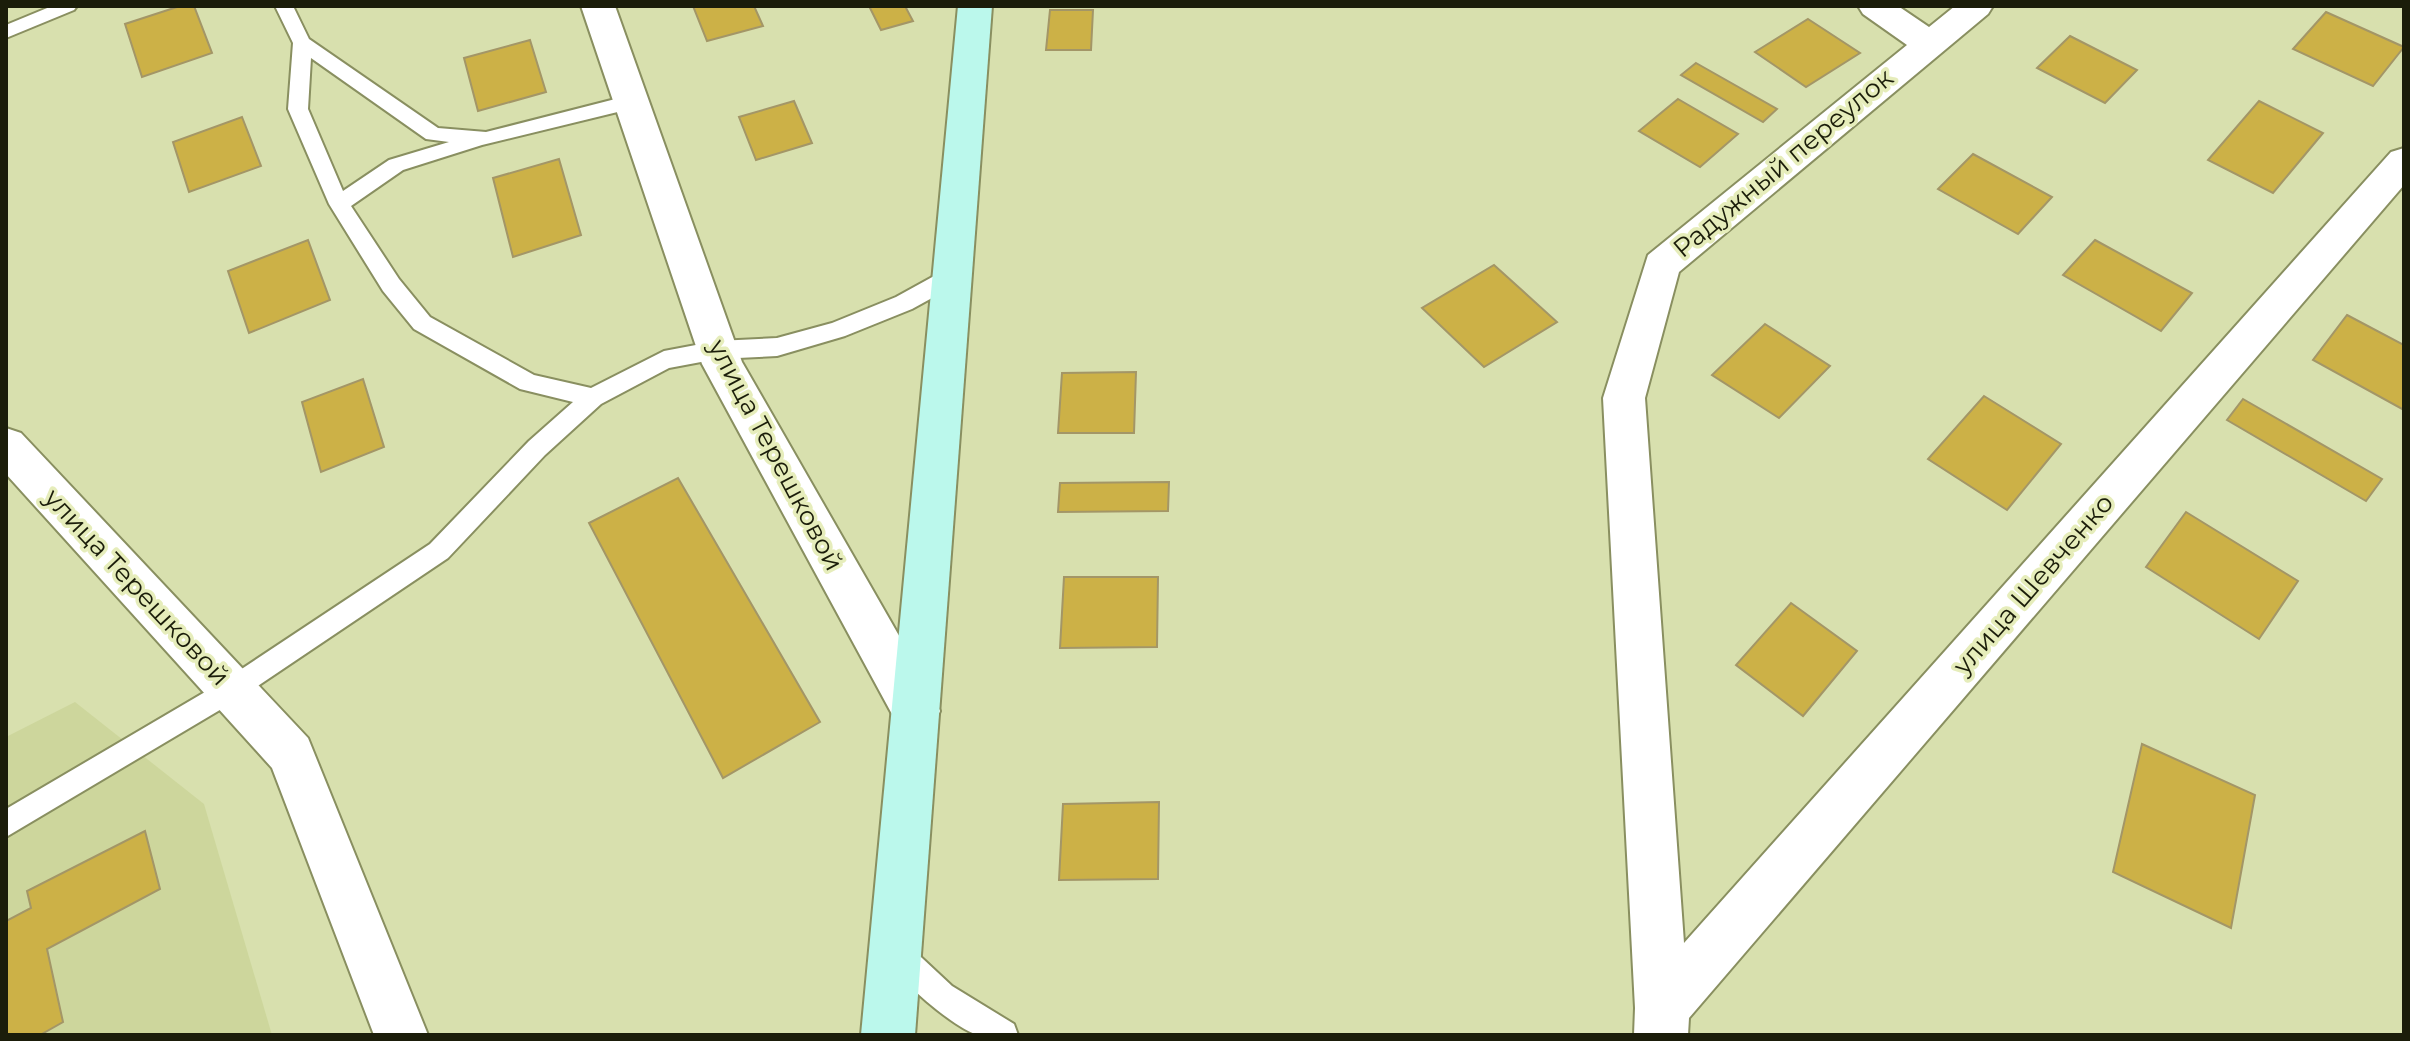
<svg xmlns="http://www.w3.org/2000/svg" width="2410" height="1041" viewBox="0 0 2410 1041" font-family="Montserrat,sans-serif">
  <rect width="100%" height="100%" fill="#d8e0ae"/>
  <path fill="#cdd69c" d="M75,702L204,804L272,1035H6V737Z"/>
  <g fill="#ccb147" stroke="#a39667" stroke-width="2">
    <path d="M180,6H194L212,53L142,77L125,24Z"/>
    <path d="M693,6H754L763,26L707,41Z"/>
    <path d="M869,6H905L913,21L881,30Z"/>
    <path d="M1050,10H1093L1091,50H1046Z"/>
    <path d="M2326,12L2404,47L2373,86L2293,49Z"/>
    <path d="M1808,19L1860,53L1806,87L1755,52Z"/>
    <path d="M2070,36L2137,70L2105,103L2037,68Z"/>
    <path d="M530,40L546,92L478,111L464,58Z"/>
    <path d="M1696,63L1777,109L1763,122L1681,75Z"/>
    <path d="M1678,99L1738,134L1700,167L1639,131Z"/>
    <path d="M794,101L812,143L756,160L739,117Z"/>
    <path d="M2259,101L2323,133L2273,193L2208,160Z"/>
    <path d="M242,117L261,166L189,192L173,142Z"/>
    <path d="M1973,154L2052,197L2018,234L1938,189Z"/>
    <path d="M559,159L581,235L513,257L493,178Z"/>
    <path d="M308,240L330,300L249,333L228,271Z"/>
    <path d="M2095,240L2192,293L2161,331L2063,275Z"/>
    <path d="M1494,265L1557,322L1484,367L1422,308Z"/>
    <path d="M2347,315L2404,345V410L2313,360Z"/>
    <path d="M1765,324L1830,366L1779,418L1712,375Z"/>
    <path d="M1136,372L1134,433H1058L1062,373Z"/>
    <path d="M363,379L384,447L321,472L302,402Z"/>
    <path d="M1984,396L2061,444L2007,510L1928,459Z"/>
    <path d="M2243,399L2382,479L2366,501L2227,420Z"/>
    <path d="M678,478L820,722L723,778L589,523Z"/>
    <path d="M1169,482L1168,511L1058,512L1060,483Z"/>
    <path d="M2186,512L2298,581L2259,639L2146,567Z"/>
    <path d="M1064,577H1158L1157,647L1060,648Z"/>
    <path d="M1791,603L1857,651L1803,716L1736,665Z"/>
    <path d="M2142,744L2255,795L2231,928L2113,872Z"/>
    <path d="M1159,802L1158,879L1059,880L1063,804Z"/>
    <path d="M145,831L160,889L47,949L63,1022L40,1035H6V921L31,908L27,891Z"/>
  </g>
  <g fill="none" stroke-linecap="round" stroke-linejoin="round">
    <defs>
      <g id="service">
        <path d="M52,6H77L74,10L6,38V25Z"/>
        <path d="M275,6H293L309,39L438,128L486,132L631,95L638,97L641,102L638,107L482,145L403,170L351,206L399,279L430,317L534,375L591,388L664,351L717,341L777,338L832,323L896,297L945,270H961L964,276L961,282L912,309L845,336L777,356L717,359L669,368L601,404L545,455L448,558L240,698L6,837V809L222,682L430,544L529,441L573,402L520,389L414,329L383,291L329,204L288,109L293,43ZM311,58L426,139L449,142L389,160L343,191L308,109Z"/>
        <path d="M897,940L907,944L952,986L1014,1024L1018,1035C1005,1035 992,1037 979,1035C958,1032 891,974 883,954L887,944Z"/>
      </g>
      <g id="minor">
        <path d="M581,6H615L742,362L933,695L940,711L933,727L916,733L899,727L702,364Z"/>
        <path d="M1858,6H1898L1929,27L1955,6H1993L1988,14L1679,272L1645,398L1684,943L2391,152L2404,148V185L1689,1018L1688,1035H1634L1635,1008L1603,398L1648,255L1907,45L1863,14Z"/>
        <path d="M6,428L21,433L308,738L428,1035H374L272,768L6,474Z"/>
      </g>
      <path id="secondary" d="M958,6H992L915,1035H861Z"/>
    </defs>
    <use href="#service" stroke="#898f60" stroke-width="4"/>
    <use href="#minor" stroke="#898f60" stroke-width="4"/>
    <use href="#secondary" stroke="#898f60" stroke-width="4"/>
    <use href="#service" fill="#fff" fill-rule="evenodd"/>
    <use href="#minor" fill="#fff" fill-rule="evenodd"/>
    <use href="#secondary" fill="#bbf8ec" fill-rule="evenodd"/>
  </g>
  <g text-anchor="middle" stroke-width="7" stroke-linejoin="round" paint-order="stroke">
    <g font-size="26" fill="#1b1d0a" stroke="#e6edbb">
      <text transform="translate(1783 163) rotate(-40)" y="9">Радужный переулок</text>
      <text transform="translate(776 455) rotate(62)" y="9">улица Терешковой</text>
      <text transform="translate(2033 584) rotate(-49)" y="9">улица Шевченко</text>
      <text transform="translate(137 587) rotate(47)" y="9">улица Терешковой</text>
    </g>
  </g>
  <rect width="2410" height="1041" fill="none" stroke="#1b1d0a" stroke-width="16"/>
</svg>
